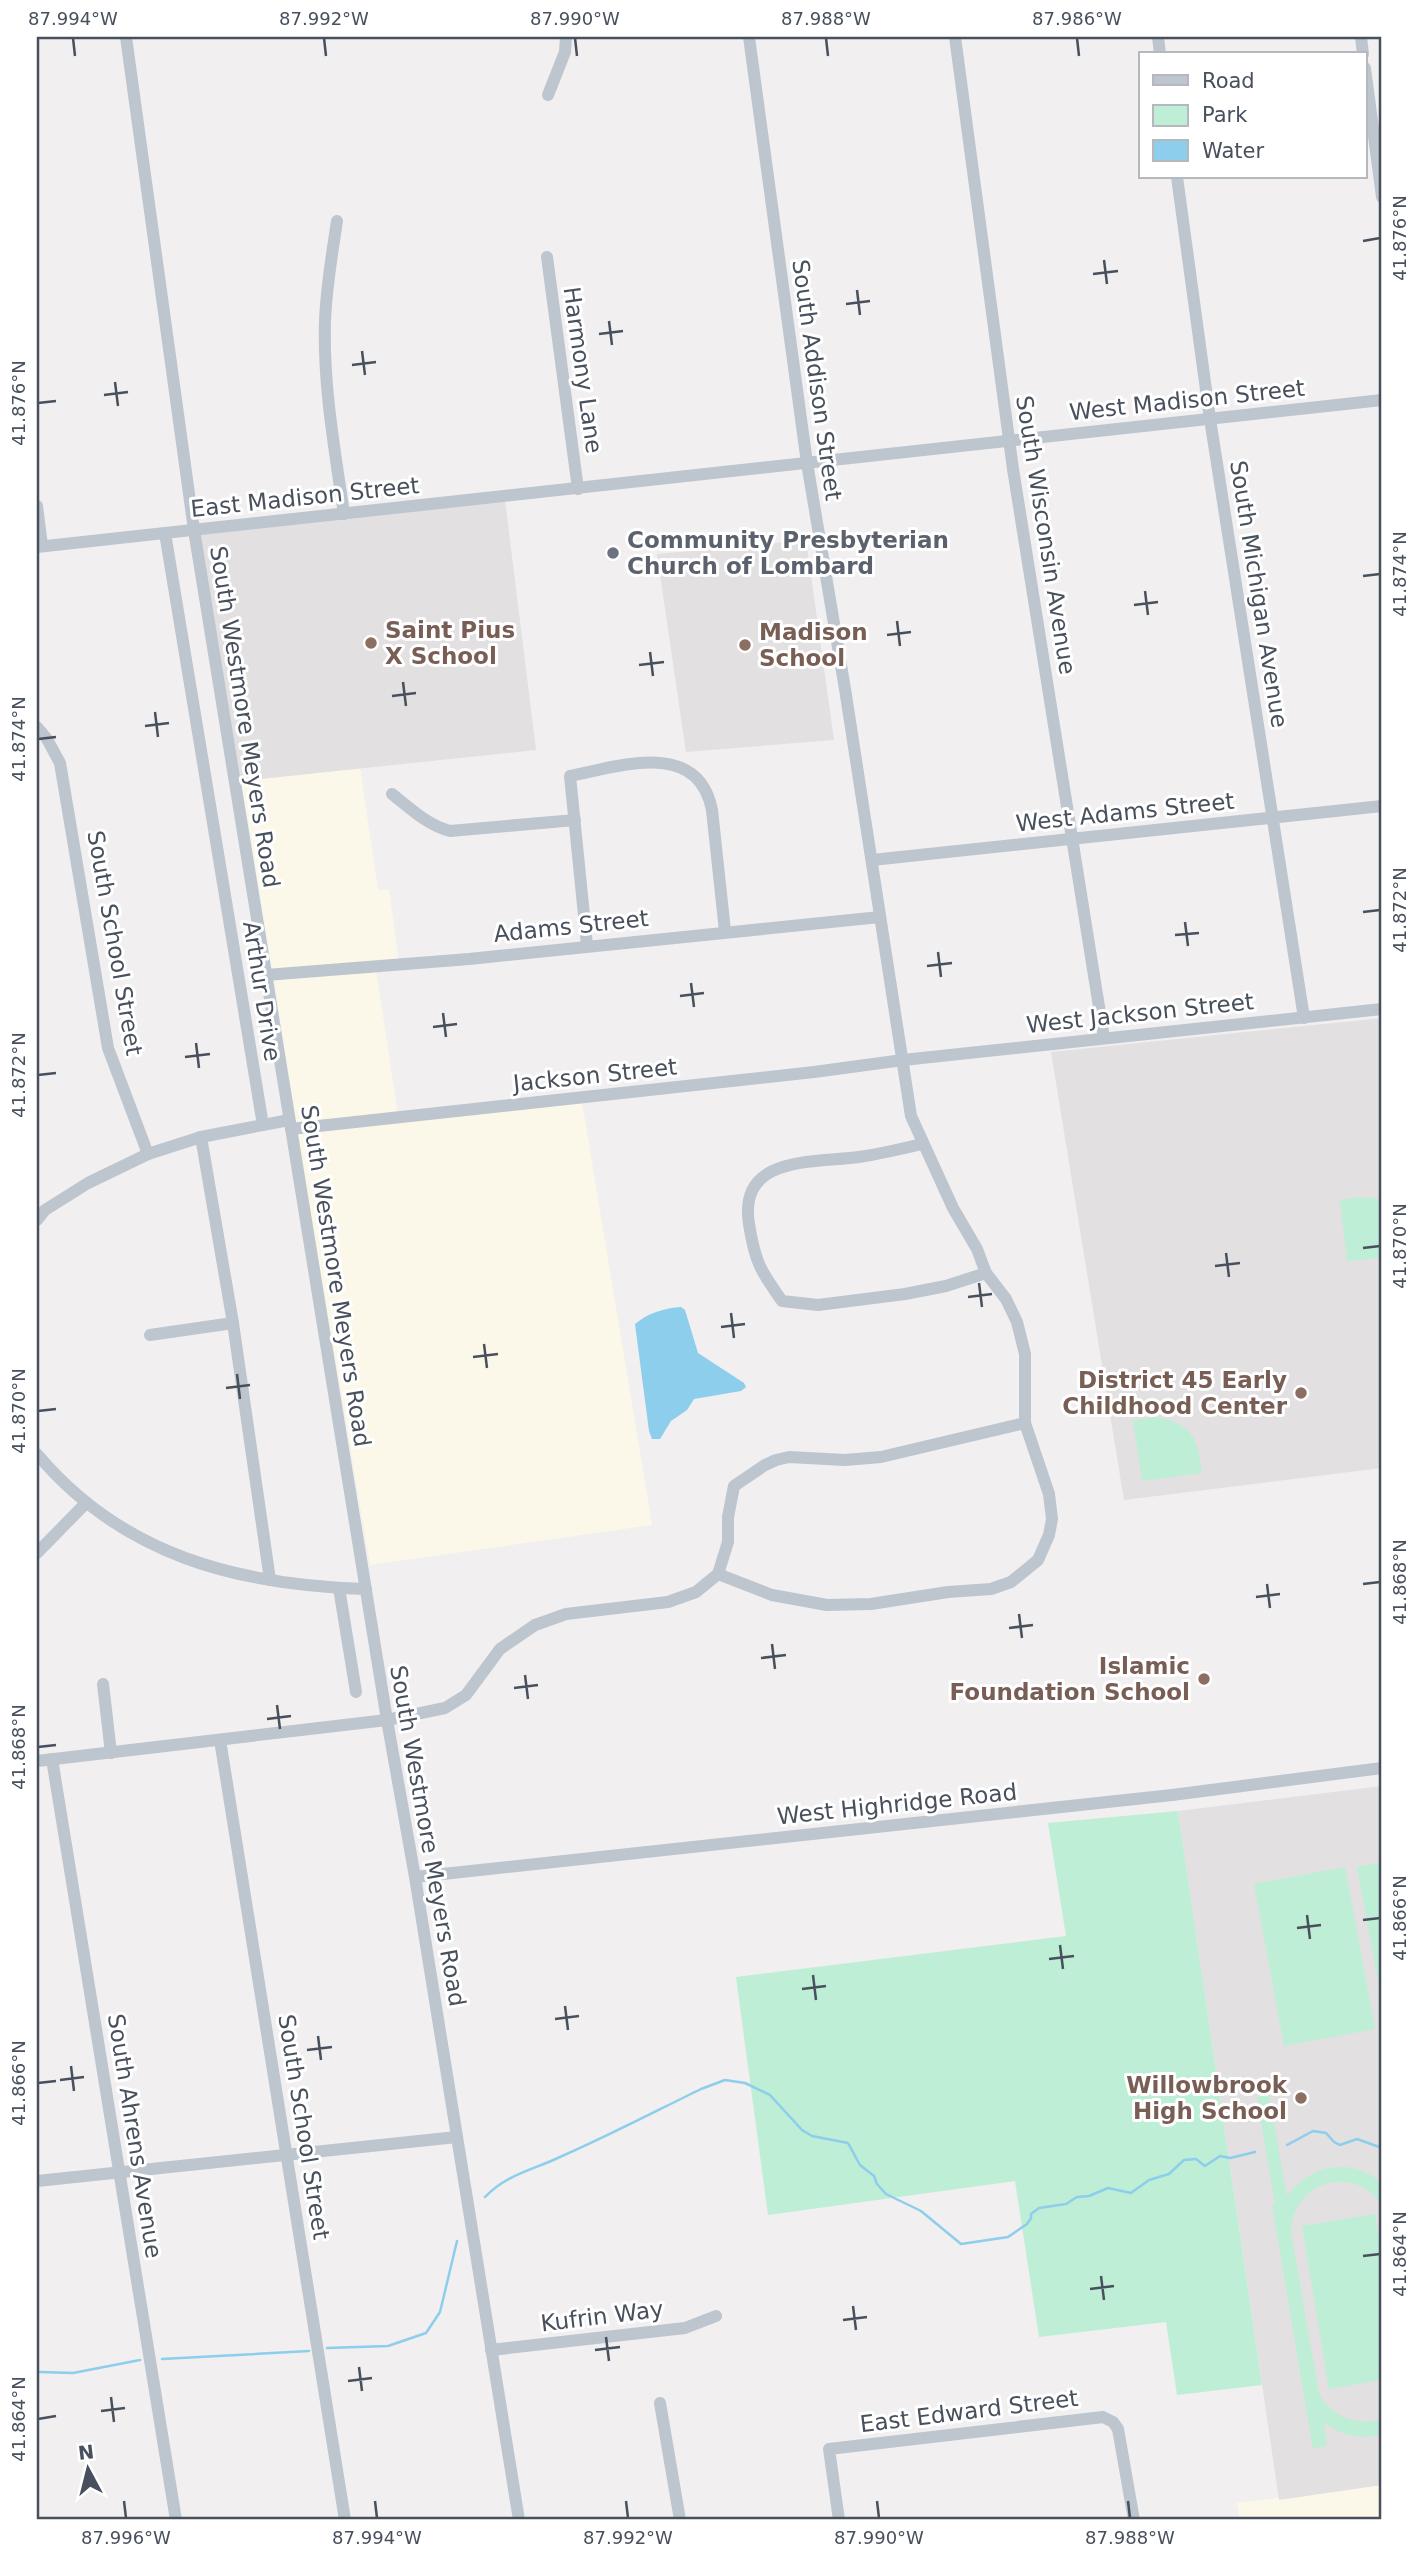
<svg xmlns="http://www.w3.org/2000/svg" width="1419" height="2557" viewBox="0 0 1419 2557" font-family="'DejaVu Sans',sans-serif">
  <rect width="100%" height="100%" fill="#f1efef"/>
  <g fill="#fcf8e9">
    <path d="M360,768L378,890H389L399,963L272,969L241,781Z"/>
    <path d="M376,970L398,1114L295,1124L274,979Z"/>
    <path d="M582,1102L652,1525L370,1565L297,1132Z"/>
    <path d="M1382,2485V2520H1240L1237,2503Z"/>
  </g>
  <g fill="#e2e0e1">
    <path d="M505,500L536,750L241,781L200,535Z"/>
    <path d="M806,540L834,740L686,752L657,554Z"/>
    <path d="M1382,1018V1468L1124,1500L1051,1052Z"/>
    <path d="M1382,1786V2485L1279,2500L1178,1811Z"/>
  </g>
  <g fill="#beeed5">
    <path d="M1359,1197L1376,1198L1382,1202V1258L1347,1261L1340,1200Z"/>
    <path d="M1155,1417C1192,1423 1198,1439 1202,1473L1142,1481L1133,1420Z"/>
    <path d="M1178,1811L1262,2385L1177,2395L1166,2322L1039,2337L1015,2181L768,2215L736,1977L1066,1936L1048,1823Z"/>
    <path d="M1382,1862V2003L1357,1867Z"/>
    <path d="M1345,1867L1375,2029L1284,2046L1254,1884Z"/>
    <path d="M1269,2095L1287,2196C1310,2165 1351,2156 1382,2183V2205C1354,2163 1292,2181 1291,2232L1319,2394C1333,2417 1356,2426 1382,2419V2434C1361,2440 1341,2436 1324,2422L1327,2446L1313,2449L1272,2205L1275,2204L1257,2097Z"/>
    <path d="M1375,2214L1382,2255V2380L1329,2389L1302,2226Z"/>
  </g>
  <path fill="#8cceeb" d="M681,1307L685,1310L698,1353L744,1383L746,1387L741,1391L694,1399L687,1410L671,1421L660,1439H652L649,1431L635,1324C648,1313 665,1308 681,1307Z"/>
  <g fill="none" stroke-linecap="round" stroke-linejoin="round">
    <g stroke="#8cceeb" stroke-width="2.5">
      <path d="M1287,2145L1313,2131L1326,2133L1334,2142L1340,2145L1357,2139L1382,2148"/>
      <path d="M485,2197C507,2174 533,2170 560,2157C608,2136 654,2112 701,2089L725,2080L745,2083L770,2095L802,2130L812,2136L848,2143L860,2165L874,2176L877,2184L886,2194L921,2211L961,2244L1008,2237L1027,2224L1031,2218V2214L1039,2208L1066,2204L1077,2197L1089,2196L1108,2188L1131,2193L1149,2180L1169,2174L1184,2160L1196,2159L1205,2166L1220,2156L1230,2158L1255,2152"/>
      <path d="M327,2348L388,2346L426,2333L440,2312L457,2241"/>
      <path d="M162,2359L309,2351"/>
      <path d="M40,2372L73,2373L140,2360"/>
    </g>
    <g stroke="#bdc5ce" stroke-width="12">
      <path d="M126,37L194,530L387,1720L415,1877L519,2520"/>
      <path d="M955,37L1013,469L1104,1038"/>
      <path d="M1158,37L1160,54"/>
      <path d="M1361,37L1363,54"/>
      <path d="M1365,68L1382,197"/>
      <path d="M548,95L565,52L566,37"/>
      <path d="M1177,177L1210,419L1304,1018"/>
      <path d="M337,221C332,255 326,288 325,322C323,386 335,451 344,514"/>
      <path d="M547,257L578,489"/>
      <path d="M37,506L42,546"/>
      <path d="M165,533L263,1125"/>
      <path d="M37,547L1382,400"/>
      <path d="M37,727L47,739L60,763L108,1048L148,1154"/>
      <path d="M392,794C410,808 427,825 450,831L575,820"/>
      <path d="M872,860L1382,806"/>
      <path d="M587,945L570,776C620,766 698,739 712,810L725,931"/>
      <path d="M266,975L469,959L880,917"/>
      <path d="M291,1129L814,1072L903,1060L1382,1009"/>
      <path d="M201,1137L233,1323L270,1580"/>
      <path d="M922,1144C901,1149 880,1154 859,1157C814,1163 738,1155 749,1224C755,1262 760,1270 782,1301L818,1305L905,1294L946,1286L986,1273"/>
      <path d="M37,1220L45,1210L88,1183L148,1154L201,1137L289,1120"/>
      <path d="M150,1335L233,1323"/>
      <path d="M37,1454C123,1556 238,1585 366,1589"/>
      <path d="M37,1553L86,1503"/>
      <path d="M718,1574L772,1595L827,1605L871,1604L948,1592L991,1589L1011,1582L1038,1560L1049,1535L1052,1519L1049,1494L1025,1423V1354L1017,1322L1006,1299L986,1273L977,1249L953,1208L911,1116L845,689L807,463L749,37"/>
      <path d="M339,1588L356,1692"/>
      <path d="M103,1684L111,1753"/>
      <path d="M220,1740L345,2520"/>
      <path d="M52,1759L176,2520"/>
      <path d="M37,1761L387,1720L445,1708L466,1695L500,1649L535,1625L566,1614L668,1602L696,1592L718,1574L728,1542V1517L734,1486L765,1465L776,1460L789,1457L845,1460L881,1457L1025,1423"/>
      <path d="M415,1877L1172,1795L1382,1768"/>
      <path d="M37,2181L457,2137"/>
      <path d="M491,2350L685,2328L716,2316"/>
      <path d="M660,2403L680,2520"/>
      <path d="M839,2520L829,2449L1103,2417L1113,2422L1118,2429L1134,2520"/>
    </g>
  </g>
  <path fill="none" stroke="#47505c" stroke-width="2.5" d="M73,38L75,56M324,38L326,56M575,38L577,56M826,38L828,56M1077,38L1079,56M1363,241L1380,238M1104,260L1107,284M1093,274L1118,271M857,290L860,315M846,304L870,301M609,321L612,345M599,334L623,331M362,351L365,375M352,365L376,362M115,382L118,406M104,395L128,392M38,403L56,401M1363,576L1380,574M1145,591L1148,615M1134,605L1158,602M897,621L900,646M887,635L911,632M650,652L653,676M639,665L664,662M403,682L406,706M392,696L416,693M155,712L158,737M145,726L169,723M38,739L56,737M1363,912L1380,910M1185,922L1188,946M1175,935L1199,933M938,952L941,977M927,966L952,963M691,983L694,1007M680,996L704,993M443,1013L446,1037M433,1027L457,1024M196,1043L199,1068M185,1057L210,1054M38,1075L56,1073M1363,1248L1380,1246M1226,1253L1229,1277M1215,1266L1240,1263M979,1283L982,1307M968,1297L992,1294M731,1313L734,1338M721,1327L745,1324M484,1344L487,1368M473,1357L498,1354M237,1374L240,1399M226,1388L250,1385M38,1411L56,1409M1267,1584L1270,1608M1363,1584L1380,1582M1256,1597L1280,1594M1019,1614L1022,1638M1009,1628L1033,1625M772,1644L775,1669M761,1658L786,1655M525,1675L528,1699M514,1688L538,1685M277,1705L280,1729M267,1719L291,1716M38,1747L56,1745M1307,1915L1310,1939M1363,1920L1380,1918M1297,1928L1321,1925M1060,1945L1063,1969M1049,1959L1074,1956M813,1975L816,2000M802,1989L826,1986M565,2006L568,2030M555,2019L579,2016M318,2036L321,2060M307,2050L332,2047M71,2066L74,2091M60,2080L84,2077M38,2083L56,2081M1363,2256L1380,2254M1101,2276L1104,2300M1090,2289L1114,2286M853,2306L856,2330M843,2320L867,2317M606,2337L609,2361M595,2350L620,2347M359,2367L362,2391M348,2381L372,2378M111,2397L114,2422M101,2411L125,2408M38,2419L56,2416M124,2501L126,2518M375,2501L377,2518M626,2501L628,2518M877,2501L879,2518M1128,2501L1130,2518"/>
  <circle fill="#6b7280" stroke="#fff" stroke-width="2.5" cx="613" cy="553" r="7"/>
  <g fill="#8d6e63" stroke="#fff" stroke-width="2.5">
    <circle cx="371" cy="643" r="7"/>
    <circle cx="745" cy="645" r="7"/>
    <circle cx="1301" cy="1393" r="7"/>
    <circle cx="1204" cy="1679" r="7"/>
    <circle cx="1301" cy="2098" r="7"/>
  </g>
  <g text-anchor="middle" stroke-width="6" stroke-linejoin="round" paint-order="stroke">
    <g font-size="23" fill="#47505c" stroke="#fff">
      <text transform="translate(583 370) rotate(82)" y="8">Harmony Lane</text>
      <text transform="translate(817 380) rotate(82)" y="8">South Addison Street</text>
      <text transform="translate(1187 400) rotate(-6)" y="8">West Madison Street</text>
      <text transform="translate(305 497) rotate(-6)" y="8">East Madison Street</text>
      <text transform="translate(1046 535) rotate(81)" y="8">South Wisconsin Avenue</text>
      <text transform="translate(1259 594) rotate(81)" y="8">South Michigan Avenue</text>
      <text transform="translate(245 717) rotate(81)" y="8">South Westmore Meyers Road</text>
      <text transform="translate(1125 812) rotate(-6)" y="8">West Adams Street</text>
      <text transform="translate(571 926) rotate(-6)" y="8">Adams Street</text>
      <text transform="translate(115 943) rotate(80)" y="8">South School Street</text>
      <text transform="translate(262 991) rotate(81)" y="8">Arthur Drive</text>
      <text transform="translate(1140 1013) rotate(-6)" y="8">West Jackson Street</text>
      <text transform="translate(595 1075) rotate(-6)" y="8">Jackson Street</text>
      <text transform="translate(336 1276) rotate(81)" y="8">South Westmore Meyers Road</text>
      <text transform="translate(897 1804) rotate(-6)" y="8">West Highridge Road</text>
      <text transform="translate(428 1836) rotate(80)" y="8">South Westmore Meyers Road</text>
      <text transform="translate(304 2127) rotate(81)" y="8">South School Street</text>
      <text transform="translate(135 2136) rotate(81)" y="8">South Ahrens Avenue</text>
      <text transform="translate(602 2316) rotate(-7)" y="8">Kufrin Way</text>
      <text transform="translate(969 2411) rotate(-7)" y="8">East Edward Street</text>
    </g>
    <g font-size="23" font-weight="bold" fill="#5b616d" stroke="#fff" text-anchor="start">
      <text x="627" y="548">Community Presbyterian<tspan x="627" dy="26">Church of Lombard</tspan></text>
    </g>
    <g font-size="23" font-weight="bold" fill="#785e54" stroke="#fff" text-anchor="end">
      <text x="385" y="638" text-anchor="start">Saint Pius<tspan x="385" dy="26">X School</tspan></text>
      <text x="759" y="640" text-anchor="start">Madison<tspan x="759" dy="26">School</tspan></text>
      <text x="1287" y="1388">District 45 Early<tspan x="1287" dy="26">Childhood Center</tspan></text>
      <text x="1190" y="1674">Islamic<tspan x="1190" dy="26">Foundation School</tspan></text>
      <text x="1287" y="2093">Willowbrook<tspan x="1287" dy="26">High School</tspan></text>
    </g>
  </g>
  <rect width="1419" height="2557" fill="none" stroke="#ffffff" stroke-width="77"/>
  <rect x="1139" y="52" width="228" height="126" fill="#ffffff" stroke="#b5b9be" stroke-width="2"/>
  <rect x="1153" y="75" width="35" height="10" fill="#bdc5ce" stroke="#b5b9be" stroke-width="2"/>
  <text x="1202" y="88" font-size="21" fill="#47505c">Road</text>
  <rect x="1153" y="105" width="35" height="21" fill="#beeed5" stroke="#b5b9be" stroke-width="2"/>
  <text x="1202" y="122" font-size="21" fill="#47505c">Park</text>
  <rect x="1153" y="140" width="35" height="21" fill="#8cceeb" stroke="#b5b9be" stroke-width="2"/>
  <text x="1202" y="158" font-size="21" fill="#47505c">Water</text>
  <g transform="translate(88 2469) rotate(353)" stroke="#ffffff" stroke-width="5" paint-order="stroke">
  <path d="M0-5L12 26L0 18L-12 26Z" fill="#47505c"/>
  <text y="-10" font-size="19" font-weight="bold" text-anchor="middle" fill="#47505c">N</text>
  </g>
  <rect x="38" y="38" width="1342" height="2480" fill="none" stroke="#47505c" stroke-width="2.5"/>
  <g font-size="18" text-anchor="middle" fill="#47505c">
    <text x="73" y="25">87.994°W</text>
    <text x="324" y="25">87.992°W</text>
    <text x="575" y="25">87.990°W</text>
    <text x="826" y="25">87.988°W</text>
    <text x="1077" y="25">87.986°W</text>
    <text transform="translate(1400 238) rotate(-90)" y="6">41.876°N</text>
    <text transform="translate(19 403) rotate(-90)" y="6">41.876°N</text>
    <text transform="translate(1400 574) rotate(-90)" y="6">41.874°N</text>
    <text transform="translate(19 739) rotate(-90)" y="6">41.874°N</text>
    <text transform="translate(1400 910) rotate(-90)" y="6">41.872°N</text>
    <text transform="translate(19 1075) rotate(-90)" y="6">41.872°N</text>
    <text transform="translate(1400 1246) rotate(-90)" y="6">41.870°N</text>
    <text transform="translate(19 1411) rotate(-90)" y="6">41.870°N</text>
    <text transform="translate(1400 1582) rotate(-90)" y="6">41.868°N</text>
    <text transform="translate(19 1747) rotate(-90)" y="6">41.868°N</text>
    <text transform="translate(1400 1918) rotate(-90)" y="6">41.866°N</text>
    <text transform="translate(19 2083) rotate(-90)" y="6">41.866°N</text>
    <text transform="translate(1400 2254) rotate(-90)" y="6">41.864°N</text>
    <text transform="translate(19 2419) rotate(-90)" y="6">41.864°N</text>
    <text x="126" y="2544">87.996°W</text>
    <text x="377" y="2544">87.994°W</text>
    <text x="628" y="2544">87.992°W</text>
    <text x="879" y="2544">87.990°W</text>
    <text x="1130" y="2544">87.988°W</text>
  </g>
</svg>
